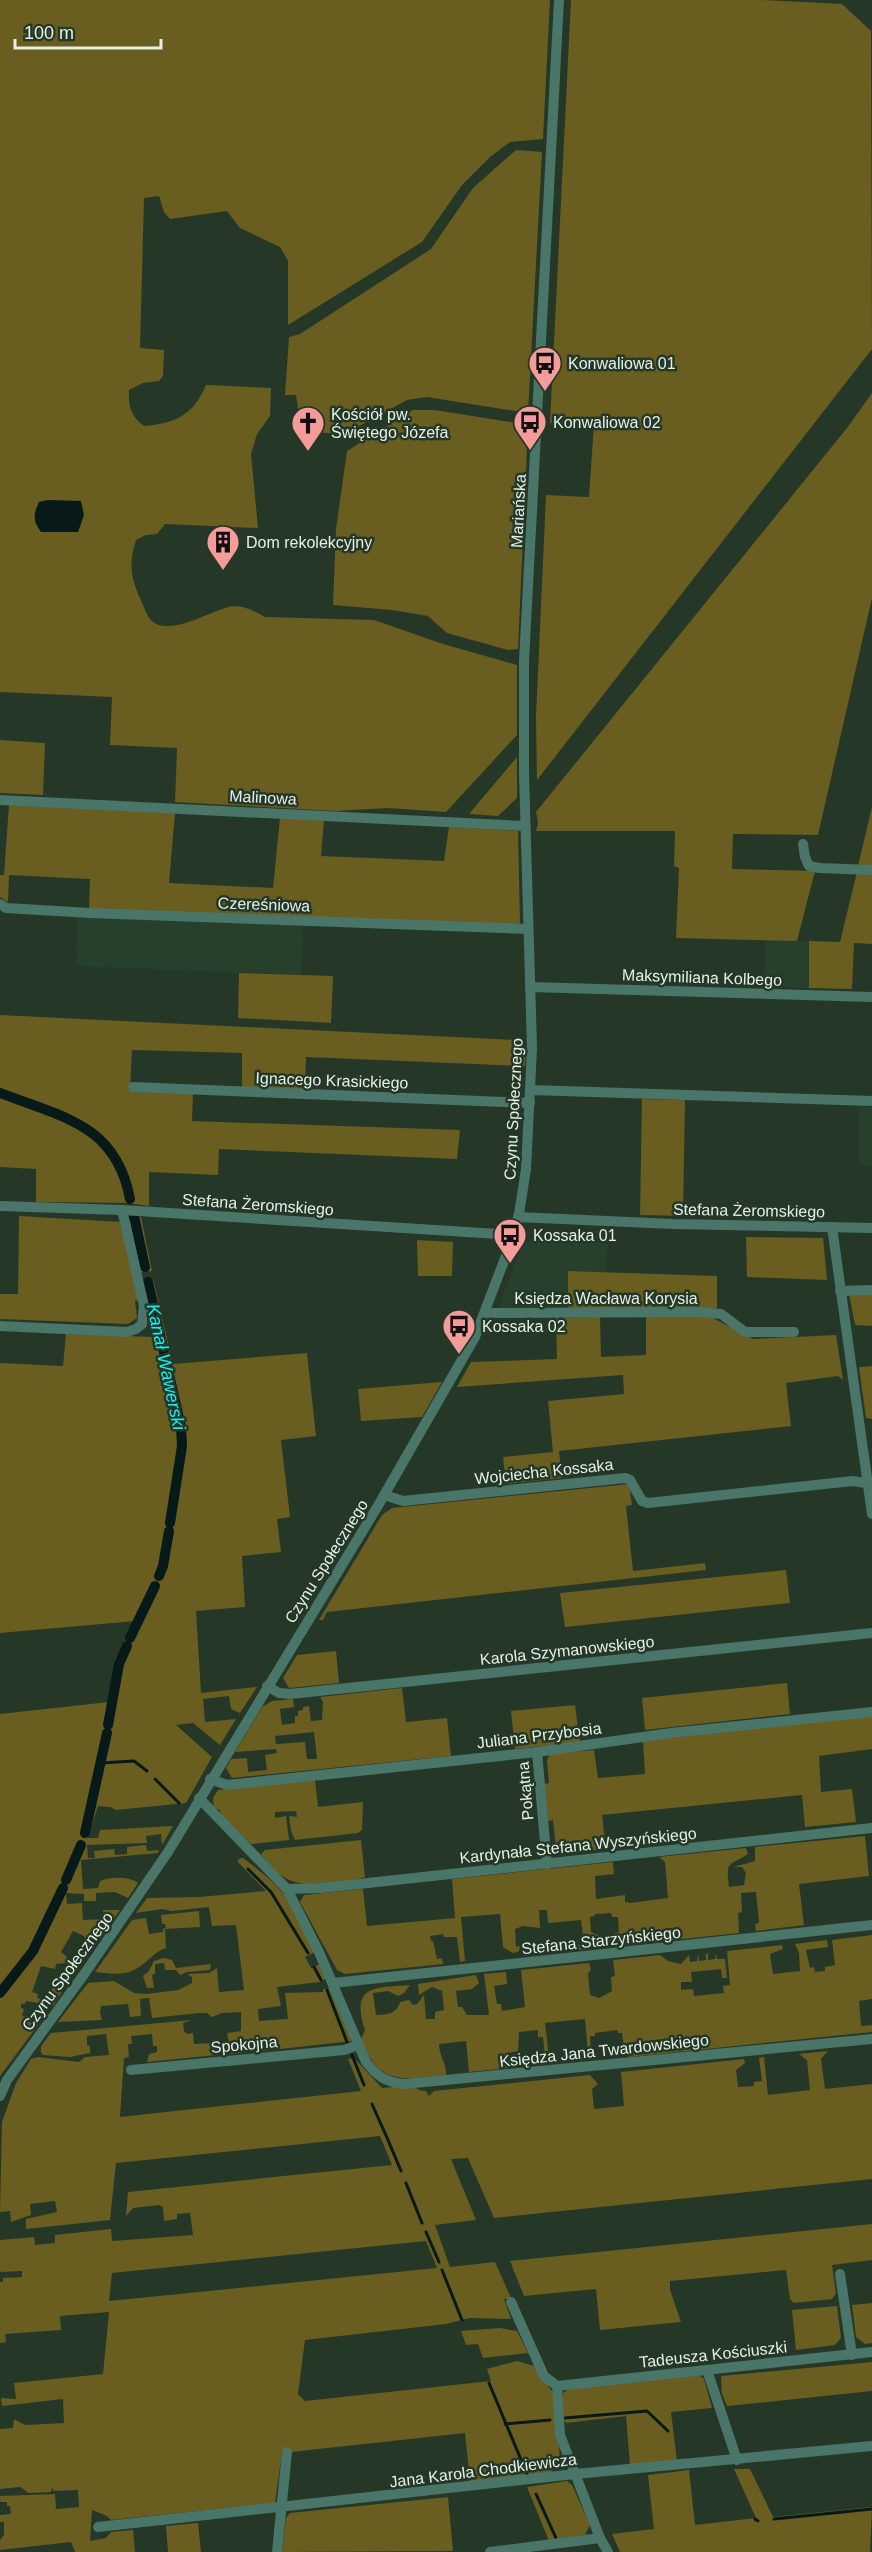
<svg xmlns="http://www.w3.org/2000/svg" width="872" height="2552" viewBox="0 0 872 2552" font-family="Arial,sans-serif">
  <rect width="100%" height="100%" fill="#253828"/>
  <g fill="#26402b">
    <path d="M78,915L303,925L301,975L76,966Z"/>
    <path d="M766,940L809,941V988L764,986Z"/>
    <rect x="859" y="1107" width="13" height="59"/>
    <path d="M565,1231H608L606,1272L568,1271V1308H498L523,1244Z"/>
  </g>
  <g fill="#695d20" fill-rule="evenodd">
    <path d="M0,0H550L543,139L510,142L490,157L462,185L422,242L288,325V261L280,247L240,228L227,211L170,219L164,212L159,196L144,198L140,348L164,350L163,376L159,381L143,383L129,390C128,405 131,417 144,426C175,423 193,416 206,385L271,388L270,416L257,434L251,454L258,528L165,524L157,534L146,535L136,540C129,562 130,576 140,598C143,604 146,614 150,619C167,640 214,608 234,606C245,606 256,612 265,617L374,620L443,644L517,665V735L446,812L388,808L336,811L175,802L177,748L110,745L112,697L0,692Z"/>
    <path d="M571,0H761L842,4L871,31L872,349L537,780L536,717L546,495L589,497L594,424L550,423Z"/>
    <path d="M516,150L542,152L528,413L427,397L407,400L343,435L301,430L296,395H285L289,337L300,334L431,249L473,188Z"/>
    <path d="M872,393V598L818,835L733,834L732,869L815,871L797,941L676,938L679,868L674,866L675,831H536L538,822L536,812L847,428Z"/>
    <path d="M413,410H435L528,425L518,649L508,650L447,633L428,616L392,610L333,605L336,529L347,451Z"/>
    <path d="M0,740L45,743L43,795L0,793Z"/>
    <path d="M517,757V798L498,816L469,814Z"/>
    <path d="M9,805L175,813L169,883L273,888L280,818L324,820L321,856L444,861L449,827L518,831L520,923L516,925L89,909L90,879L9,875L8,902L0,897V875H4Z"/>
    <path d="M872,807V867L858,866Z"/>
    <path d="M857,872L872,873V944L854,943L852,989L809,988V941L840,942Z"/>
    <path d="M239,973L333,976L331,1023L238,1018Z"/>
    <path d="M0,1015L516,1040L526,1048L525,1066L306,1057L305,1092L242,1088V1053L132,1050L130,1090L193,1092L192,1121L460,1130L457,1159L219,1149L218,1175L149,1172V1206L127,1203L36,1202V1169L0,1167Z"/>
    <path d="M642,1099L685,1100L683,1216L640,1215Z"/>
    <path d="M19,1216L121,1222L139,1300L135,1301L137,1318L128,1324L0,1319V1294H18Z"/>
    <path d="M137,1216L141,1217L152,1271L141,1272L129,1220Z"/>
    <path d="M746,1237L823,1238L827,1280L747,1277Z"/>
    <path d="M417,1240L453,1242L452,1276H418Z"/>
    <path d="M568,1271L717,1276V1308H568Z"/>
    <path d="M153,1279L173,1364L307,1353L316,1436L281,1440L290,1517L277,1519L281,1552L242,1556L245,1607L196,1611L201,1693L257,1687L240,1713L231,1709L229,1696L203,1699L205,1722L236,1719L220,1745L193,1723L176,1725L212,1757L186,1803L116,1810L110,1807L98,1806L88,1838H98L100,1830L173,1826L162,1845L161,1834L146,1836L147,1843L87,1845L88,1858H95L94,1851L114,1849L115,1855L127,1854V1847L146,1845L147,1851L159,1850L158,1853L81,1860L83,1889L98,1888L100,1881C111,1877 129,1876 138,1883L128,1898L115,1892L96,1893V1901H84V1894L66,1893L67,1904L82,1903L83,1920L104,1919L103,1910H120L90,1952L80,1945L85,1939L84,1936L73,1931L61,1952L72,1961H83L77,1968L66,1963L56,1964L55,1969L41,1966L32,1992L38,1994L37,1998L48,2001L52,1988L65,1987L53,2006L26,2001L25,2004H21V2008L24,2009L22,2016L41,2019V2021L0,2076V1714L109,1702L115,1660L135,1621L0,1633V1363L63,1366L66,1334L155,1337L143,1281Z"/>
    <path d="M849,1294H872V1326L855,1325Z"/>
    <path d="M600,1317L601,1357L646,1355V1317H711L753,1339L836,1335L843,1380L838,1376L786,1383L791,1426L559,1451L562,1478L506,1484L503,1457L553,1452L548,1401L624,1394L623,1375L457,1387L471,1362L557,1359L556,1318Z"/>
    <path d="M872,1366V1419L866,1418L859,1367Z"/>
    <path d="M442,1382L422,1417L361,1421L358,1389Z"/>
    <path d="M629,1484L632,1505L626,1506L633,1571L705,1563L706,1570L327,1612L323,1620H319L382,1515L392,1508Z"/>
    <path d="M786,1570L790,1603L565,1627L560,1593Z"/>
    <path d="M336,1651L339,1683L289,1688L283,1678L297,1655Z"/>
    <path d="M787,1683L790,1714L645,1730L642,1698Z"/>
    <path d="M402,1688L406,1722L447,1718L451,1756L232,1778L226,1768L231,1759L247,1758L248,1772L267,1770L265,1755L277,1753L276,1749L235,1752L262,1707L272,1701L293,1699L294,1707L280,1709L282,1725L295,1723V1716H298V1711L303,1710V1707L309,1706L311,1721L322,1720L323,1702L320,1697ZM314,1732L317,1759H307L305,1742L276,1744L275,1736Z"/>
    <path d="M575,1705L580,1742L515,1749L511,1711Z"/>
    <path d="M872,1715V1749L819,1756L821,1792L852,1789L856,1822L805,1827L802,1795L602,1815L606,1849L563,1853L556,1847L553,1820L548,1821L544,1784L549,1783L547,1760L550,1754L594,1750L598,1778L645,1774L643,1741Z"/>
    <path d="M315,1780L318,1807L363,1802L362,1830L358,1833L295,1840L291,1831L289,1816L297,1817L296,1811L275,1812V1818L286,1816L289,1840L251,1844L223,1817L219,1809H214L213,1798L218,1790Z"/>
    <path d="M865,1836L869,1876L799,1884L804,1925L756,1931L755,1924L759,1923L756,1892L741,1893L742,1912L738,1913L739,1933L607,1947L606,1936L619,1932L618,1917H612L611,1913L595,1914L594,1916L590,1917L591,1932L603,1937L604,1947L570,1951V1946L584,1944L581,1920L548,1923L547,1910H539L540,1928L523,1926L515,1929L516,1947L520,1946L519,1951L513,1953L503,1947L500,1914L461,1917L465,1961L460,1962L457,1937H444L443,1934L430,1936L431,1941H433L437,1959L442,1958L443,1964L345,1974L337,1970L300,1902L304,1895L363,1889L367,1926L455,1918L452,1879L613,1862L614,1874L595,1876L596,1899L625,1895V1902L630,1903L668,1898L665,1862L659,1857L746,1848L748,1854C727,1867 726,1861 729,1887L744,1885L746,1873L742,1867H734L755,1861V1847Z"/>
    <path d="M361,1840L365,1877C344,1883 310,1889 289,1880C279,1876 268,1863 261,1854L265,1850Z"/>
    <path d="M241,1858H243C257,1869 271,1879 283,1893C297,1910 305,1932 315,1952L305,1957L311,1968L320,1964L327,1978L320,1982L277,1987L281,2006L258,2009L259,2021L288,2019L285,1993L323,1992V1989L332,1988L352,2041L262,2051L261,2048L266,2047L264,2041L256,2043L257,2051L231,2054L227,2033L241,2031V2012L222,2013L212,2017L207,2013H199L152,2018L149,1998L140,1999L141,2016L130,2017L128,2004L101,2006L100,2012L102,2020L58,2022L88,1983L114,1981L134,1993L146,1994L178,1990L192,1983V1977L187,1974L209,1973L217,1968L219,1992L244,1990L236,1925L212,1926L209,1907L172,1911L162,1909L136,1913L147,1898L199,1897L266,1891L237,1861Z"/>
    <path d="M199,1911L200,1927L165,1929L166,1948C153,1952 147,1964 134,1970C123,1976 107,1973 95,1972L132,1920L146,1918L149,1934L163,1932V1929L166,1928L165,1924H162L161,1915Z"/>
    <path d="M872,1935V1999L859,2001L861,2026L872,2025V2032L629,2057L628,2050H624L622,2033H618L617,2030L595,2033V2036H590L591,2053H588L585,2019L545,2023L549,2057H545L543,2037H538V2030L519,2032L518,2051L508,2053L509,2068L469,2072L466,2041L439,2044C439,2055 447,2065 446,2075C403,2079 379,2087 361,2039L365,2030C350,1984 375,1988 410,1985L404,1993L398,1996L388,1991L373,1993L376,2015C387,2014 396,2015 400,2002L409,2000L413,2005L417,2004L424,1995L426,2019H435V2012L444,2010L442,1991L432,1987L419,1995L418,1984L476,1975L479,1983L472,1989L456,1991L458,2007H462L467,2015H489L484,1974L506,1972L507,1984L494,1986L497,2004H501L502,2011L525,2007L521,1970L589,1963L591,1970L588,1973L590,1995L599,1998L612,1991L611,1977L615,1976L613,1960L660,1955L668,1961L681,1964L689,1955L690,1962L697,1961L698,1954L699,1961L706,1960V1954L708,1953V1960L715,1959L716,1953L717,1959H725L727,1978H722L721,1969L691,1972L692,1982H681V1990L693,1989L694,1996L724,1993L723,1986L730,1985L727,1951L782,1945L783,1949L770,1954L773,1974L800,1971L799,1953L795,1944L827,1940L828,1947L806,1950L810,1968L814,1967L815,1972L825,1971V1967L835,1965L832,1940Z"/>
    <path d="M164,1958L172,1960L176,1968L211,1964L210,1970L187,1972L180,1975L176,1970H165L164,1963L155,1964V1974L152,1975L154,1988H147L143,1976L149,1971L154,1961Z"/>
    <path d="M192,2020L183,2023L184,2031L187,2034L193,2033L194,2044L215,2043V2033L216,2055L147,2062L149,2054L157,2052V2046H153L152,2034L131,2036L132,2044H128L129,2057L124,2058L120,2117L361,2091L348,2059L354,2058L382,2088L412,2085L419,2090L426,2091L429,2096L434,2091L590,2075L598,2084L592,2089L594,2109L624,2106L621,2072L744,2059L745,2063L736,2070L738,2087L754,2086V2082L762,2081L759,2058L764,2057L768,2095L810,2090L807,2060L799,2054L828,2051L821,2059L825,2089L872,2084V2179L494,2218L468,2158L451,2159L476,2220L435,2225L450,2267L495,2262L511,2298L504,2299L511,2319L469,2318L446,2324L305,2340L298,2394L305,2401L491,2381L487,2369L517,2361L534,2366L554,2394L560,2458L551,2473L470,2482L465,2433L282,2453L275,2503L111,2520L107,2516L92,2510L90,2541L106,2538L111,2532L133,2530L135,2552H75L71,2542L0,2550V2540L4,2535V2522H0V2515L11,2514L10,2506H7V2502H0V2496L55,2494L56,2509L79,2507L78,2490L54,2491L52,2487L51,2492L29,2493L20,2487L0,2489V2429L13,2428L14,2419L25,2425L64,2423L63,2399L2,2406L1,2398L16,2399L14,2383L103,2374L109,2312L60,2316L61,2330L5,2334L6,2342L0,2343V2282H3V2278L22,2277V2271L0,2272V2240L34,2237L35,2245L55,2243V2235L111,2229L112,2241L193,2235L190,2213L177,2214V2219L164,2221L163,2207L159,2205L133,2208L126,2216L128,2192L392,2165L380,2136L116,2163L110,2220L26,2229V2219L57,2212L55,2201L30,2204L31,2215L11,2222L10,2211L0,2212L2,2122L16,2083L31,2059L38,2057L79,2062L85,2057L109,2055L106,2034L87,2036V2045L90,2046V2053L70,2057L43,2055L41,2053V2046L51,2033ZM426,2241L437,2268L109,2301L112,2273Z"/>
    <path d="M872,2224V2260L832,2265L836,2294L832,2299L794,2303L790,2299L786,2270L670,2281V2290L681,2322L600,2330L596,2289L524,2296L510,2261Z"/>
    <path d="M872,2303V2343L865,2344L856,2337L852,2305Z"/>
    <path d="M837,2306L841,2338L835,2345L796,2350L792,2310Z"/>
    <path d="M500,2328L517,2331L528,2353L483,2358L478,2344L466,2345L461,2331Z"/>
    <path d="M872,2362V2391L727,2406L722,2394L721,2376Z"/>
    <path d="M699,2375L704,2379L712,2408L671,2412L677,2461L630,2466L626,2416L566,2423L560,2414L563,2393L569,2389Z"/>
    <path d="M734,2469H750L773,2517L872,2507L870,2552H620L612,2534L654,2529L648,2475L689,2470L695,2525L756,2518Z"/>
    <path d="M567,2481L572,2485L590,2525L585,2535L549,2541L527,2487Z"/>
    <path d="M448,2497L453,2551L282,2552L286,2518L290,2513Z"/>
    <path d="M198,2523L201,2552H168L166,2526Z"/>
  </g>
  <path fill="#08191a" d="M48,500L81,501L84,515L78,532H41C33,521 33,515 39,502Z"/>
  <g fill="none" stroke-linecap="round" stroke-linejoin="round">
    <g stroke="#08191a" stroke-width="3">
      <path d="M101,1763L134,1761L147,1771"/>
      <path d="M155,1779L179,1803"/>
      <path d="M248,1869L271,1892L308,1953"/>
      <path d="M314,1967L321,1980"/>
      <path d="M327,1990L347,2042"/>
      <path d="M352,2055L364,2085"/>
      <path d="M372,2104L388,2140"/>
      <path d="M388,2140L401,2171"/>
      <path d="M406,2183L422,2223"/>
      <path d="M426,2232L439,2262"/>
      <path d="M442,2270L462,2320"/>
      <path d="M489,2383L527,2474"/>
      <path d="M565,2418L647,2411L668,2431"/>
      <path d="M505,2424L550,2420"/>
      <path d="M536,2494L556,2538"/>
      <path d="M755,2519L758,2521"/>
      <path d="M774,2519L872,2509"/>
    </g>
    <g stroke="#08191a" stroke-width="10">
      <path d="M0,1093C62,1117 116,1124 130,1199"/>
      <path d="M134,1216L145,1267"/>
      <path d="M148,1282L181,1427L182,1446L170,1523"/>
      <path d="M159,1576L163,1566L169,1531"/>
      <path d="M130,1638L155,1586"/>
      <path d="M108,1725L119,1664L127,1646"/>
      <path d="M85,1833L107,1733"/>
      <path d="M66,1880L81,1845"/>
      <path d="M0,1993L33,1951L63,1888"/>
    </g>
    <g stroke="#4a7569" stroke-width="10">
      <path d="M0,800L525,826"/>
      <path d="M803,844L805,857L809,866L820,868L872,870"/>
      <path d="M0,904L6,908L90,913L528,929"/>
      <path d="M530,987L872,997"/>
      <path d="M133,1087L530,1103"/>
      <path d="M531,1090L872,1101"/>
      <path d="M0,1206L122,1210L513,1235"/>
      <path d="M518,1217L673,1224L872,1228"/>
      <path d="M832,1227L872,1514"/>
      <path d="M840,1291L872,1290"/>
      <path d="M485,1313L701,1312L721,1314L745,1332H794"/>
      <path d="M0,1326L127,1332L136,1329L142,1324L144,1306L122,1210"/>
      <path d="M384,1495L403,1501L625,1478L630,1480L642,1501L648,1503L853,1481L872,1484"/>
      <path d="M267,1686L279,1693L290,1694L872,1633"/>
      <path d="M537,1752L547,1864"/>
      <path d="M210,1779L227,1785L537,1752L671,1733L872,1712"/>
      <path d="M199,1798L287,1889L319,1952L366,2062C377,2076 385,2082 404,2084L872,2039"/>
      <path d="M287,1889L322,1888L872,1828"/>
      <path d="M333,1983L872,1925"/>
      <path d="M131,2070L344,2050L358,2045"/>
      <path d="M0,2096L7,2080L85,1973L168,1852L379,1504L475,1337L507,1253L519,1214L526,1169L532,1048L524,773V661L559,0"/>
      <path d="M840,2274L852,2355"/>
      <path d="M511,2302L544,2376L557,2386L560,2435L600,2538L608,2552"/>
      <path d="M707,2370L737,2460"/>
      <path d="M557,2386L872,2352"/>
      <path d="M98,2527L575,2474L872,2446"/>
      <path d="M277,2552L287,2452"/>
      <path d="M490,2552L600,2538"/>
    </g>
  </g>
  <defs>
    <symbol id="bus-pin" viewBox="-11 -11 22 30"><path d="M0 17L-7.5 6A9.5 9.5 0 1 1 7.5 6Z" fill="#f59b9a" stroke="#253828"/><path d="M-5-6H5V4H4V6H2V4H-2V6H-4V4H-5ZM-3.5-4V0h7V-4ZM-3.5 1.2v1.5H-2V1.2ZM2 1.2v1.5H3.5V1.2Z" fill="#111"/></symbol>
    <symbol id="church-pin" viewBox="-11 -11 22 30"><path d="M0 17L-7.5 6A9.5 9.5 0 1 1 7.5 6Z" fill="#f59b9a" stroke="#253828"/><path d="M-1.2-6h2.4v3.5h3.3v2.4h-3.3V6h-2.4V-.1h-3.3v-2.4h3.3Z" fill="#111"/></symbol>
    <symbol id="building-pin" viewBox="-11 -11 22 30"><path d="M0 17L-7.5 6A9.5 9.5 0 1 1 7.5 6Z" fill="#f59b9a" stroke="#253828"/><path d="M-4-6H4V6H1V3H-1V6H-4ZM-2.5-4.3h1.7v1.8h-1.7ZM.8-4.3h1.7v1.8H.8ZM-2.5-1h1.7V.8h-1.7ZM.8-1h1.7V.8H.8Z" fill="#111"/></symbol>
  </defs>
  <g fill-rule="evenodd">
    <use href="#bus-pin" x="526" y="344" width="38" height="52"/>
    <use href="#bus-pin" x="511" y="403" width="38" height="52"/>
    <use href="#church-pin" x="289" y="404" width="38" height="52"/>
    <use href="#building-pin" x="204" y="523" width="38" height="52"/>
    <use href="#bus-pin" x="491" y="1216" width="38" height="52"/>
    <use href="#bus-pin" x="440" y="1307" width="38" height="52"/>
  </g>
  <g text-anchor="middle" stroke-width="5" stroke-linejoin="round" paint-order="stroke">
    <g font-size="16" fill="#e4f0e6" stroke="#253828" text-anchor="start">
      <text x="568" y="369">Konwaliowa 01</text>
      <text x="331" y="420">Kościół pw.<tspan x="331" dy="18">Świętego Józefa</tspan></text>
      <text x="553" y="428">Konwaliowa 02</text>
      <text x="246" y="548">Dom rekolekcyjny</text>
      <text x="533" y="1241">Kossaka 01</text>
      <text x="482" y="1332">Kossaka 02</text>
    </g>
    <g font-size="16" fill="#e4f0e6" stroke="#253828">
      <text transform="translate(518 511) rotate(-87)" y="6">Mariańska</text>
      <text transform="translate(263 797) rotate(3)" y="6">Malinowa</text>
      <text transform="translate(264 904) rotate(2)" y="6">Czereśniowa</text>
      <text transform="translate(702 977) rotate(2)" y="6">Maksymiliana Kolbego</text>
      <text transform="translate(332 1080) rotate(2)" y="6">Ignacego Krasickiego</text>
      <text transform="translate(513 1109) rotate(-87)" y="6">Czynu Społecznego</text>
      <text transform="translate(258 1204) rotate(4)" y="6">Stefana Żeromskiego</text>
      <text transform="translate(749 1210) rotate(1)" y="6">Stefana Żeromskiego</text>
      <text x="606" y="1304">Księdza Wacława Korysia</text>
      <text transform="translate(544 1471) rotate(-6)" y="6">Wojciecha Kossaka</text>
      <text transform="translate(326 1561) rotate(-58)" y="6">Czynu Społecznego</text>
      <text transform="translate(567 1650) rotate(-6)" y="6">Karola Szymanowskiego</text>
      <text transform="translate(539 1735) rotate(-7)" y="6">Juliana Przybosia</text>
      <text transform="translate(525 1791) rotate(-95)" y="6">Pokątna</text>
      <text transform="translate(578 1845) rotate(-6)" y="6">Kardynała Stefana Wyszyńskiego</text>
      <text transform="translate(601 1940) rotate(-6)" y="6">Stefana Starzyńskiego</text>
      <text transform="translate(67 1971) rotate(-54)" y="6">Czynu Społecznego</text>
      <text transform="translate(244 2044) rotate(-5)" y="6">Spokojna</text>
      <text transform="translate(604 2050) rotate(-6)" y="6">Księdza Jana Twardowskiego</text>
      <text transform="translate(713 2354) rotate(-6)" y="6">Tadeusza Kościuszki</text>
      <text transform="translate(483 2470) rotate(-7)" y="6">Jana Karola Chodkiewicza</text>
    </g>
    <g font-size="18" font-style="italic" fill="#13eff8" stroke="#253828">
      <text transform="translate(166 1367) rotate(78)" y="6">Kanał Wawerski</text>
    </g>
  </g>
  <path d="M15 39v9h146v-9" fill="none" stroke="#e4f0e6" stroke-width="3"/>
  <text x="24" y="39" font-size="18" fill="#e4f0e6" stroke="#253828" stroke-width="4.5" paint-order="stroke">100 m</text>
</svg>
